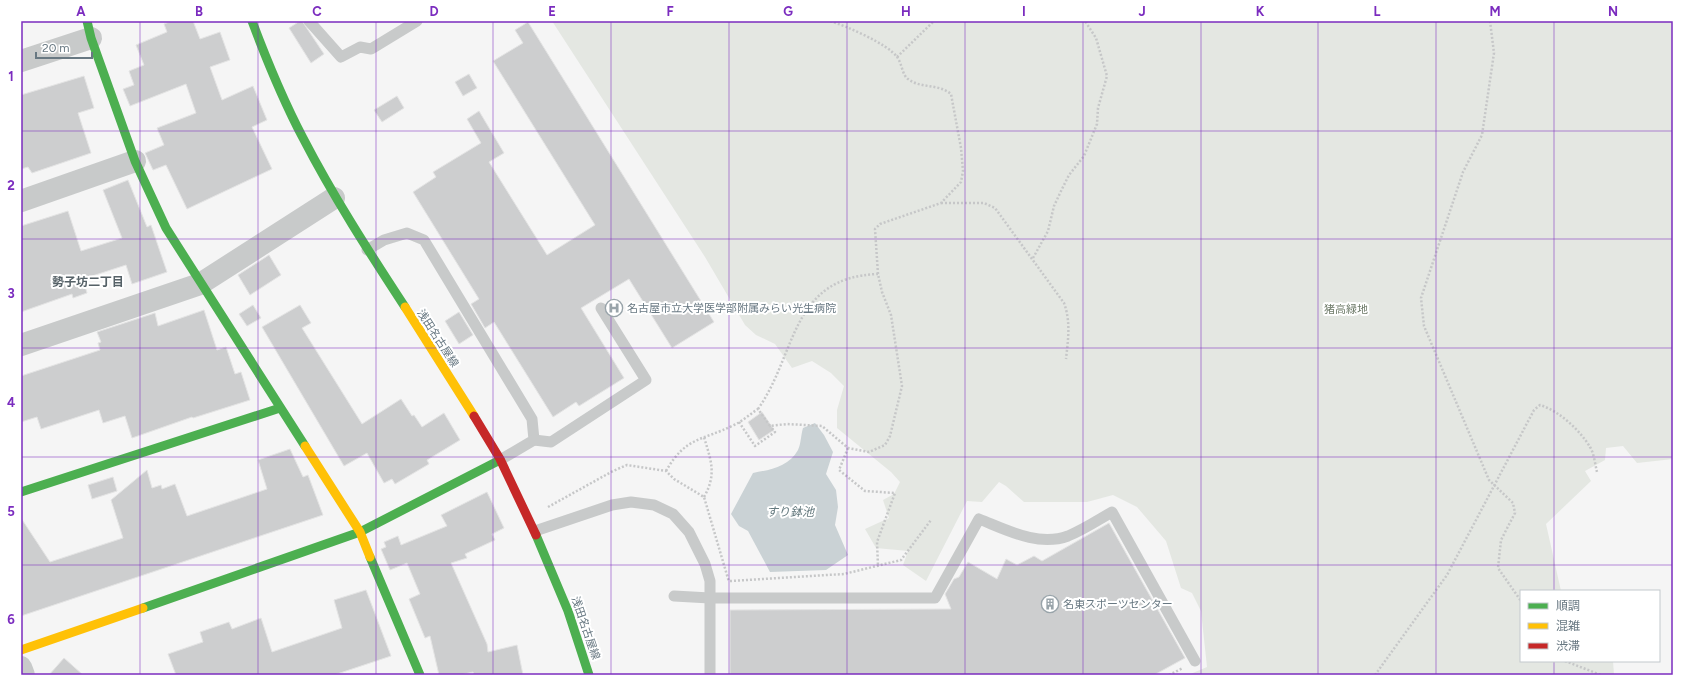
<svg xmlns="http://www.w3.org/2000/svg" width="1694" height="696" viewBox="0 0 1694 696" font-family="Figtree,'Noto Sans JP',sans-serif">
  <rect width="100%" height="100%" fill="#f5f5f5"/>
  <path fill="#e4e7e2" d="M552,21H1673V459L1637,463L1623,446L1606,448L1605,460L1585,471L1591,481L1546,524L1561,591H1521V661H1613L1614,675H1188L1207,667L1201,611L1192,593L1181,588L1166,541L1137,507L1113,495L1087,502H1024L1006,486L999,482L982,502L967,501L926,581L903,565L908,551L876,548L865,529L889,518L883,500L894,494L900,482L891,472L837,428V410L844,386L831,373L812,361L792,368L775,344L756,335L745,325L705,257Z"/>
  <path fill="#cad2d5" d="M815,423L824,435L833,452L826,474L836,490L838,507L835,525L848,555L826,570L770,572L748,531L739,526L731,514L753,473C769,470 789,467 798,450C801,444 801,434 803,428Z"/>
  <g fill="#cdcecf" stroke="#e4e4e4">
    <path d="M172,21H193L200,39L220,32L230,60L210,67L222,100L253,86L267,120L252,127L272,169L187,209L166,165L153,170L145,153L164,145L157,128L196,113L186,84L130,106L123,89L134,85L129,71L144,65L136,45L167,32L164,24Z"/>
    <path d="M300,21H302L324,54L311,63L289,28Z"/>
    <path d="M528,22L714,322L672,348L629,279L581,308L624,378L579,406L576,402L553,417L494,322L485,328L471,304L479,299L413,192L436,177L433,172L481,143L467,119L479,111L504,153L489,162L547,255L595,225L493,61L523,43L515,30Z"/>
    <path d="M469,74L477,88L463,96L455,82Z"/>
    <path d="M84,76L94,108L78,113L91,153L32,173L28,167L21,169V95Z"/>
    <path d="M397,96L404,108L382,122L374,110Z"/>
    <path d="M128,180L147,227L151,225L167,272L132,284L126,265L83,279L87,293L73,298L72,294L21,312V226L68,211L81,251L122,238L103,190Z"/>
    <path d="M269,255L281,275L250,295L238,275Z"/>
    <path d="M253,305L261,318L247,326L239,314Z"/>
    <path d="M300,305L311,323L302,328L362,424L401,399L412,416L414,415L422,427L444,413L460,440L427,460L429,464L395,484L392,479L384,483L367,453L344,466L262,327Z"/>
    <path d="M204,310L217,350L226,347L235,374L241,372L250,400L193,418L192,417L132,438L125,416L103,423L99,410L41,429L37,417L21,422V376L100,350L98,343L101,342L97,332L155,313L158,326Z"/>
    <path d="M459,312L473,335L459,344L445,321Z"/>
    <path d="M762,412L774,430L759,440L748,422Z"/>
    <path d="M290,449L303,477L308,475L323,515L21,616V518L50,562L123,538L111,500L147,470L152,488L161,485L162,489L175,484L187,516L267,489L258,460Z"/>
    <path d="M113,477L117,491L92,499L88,485Z"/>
    <path d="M487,492L504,528L492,534L495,540L465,554L467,558L451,563L487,644L488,652L517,645L523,675H474L473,672L460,675H439L430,636L425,638L409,599L420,594L407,563L390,570L381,549L386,547L384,542L398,536L401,545L447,526L441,515Z"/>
    <path d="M1109,523L1185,658L1154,675H730V610L951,609L945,594L954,579L959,577L968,562L997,579L1006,559L1017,565L1034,556L1042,561Z"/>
    <path d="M366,590L391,656L334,675H176L168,654L203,642L200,632L229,622L232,629L261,618L272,652L342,628L334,600Z"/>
    <path d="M64,658L83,675H49Z"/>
  </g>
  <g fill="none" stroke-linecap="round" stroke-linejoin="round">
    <g stroke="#c6c7c8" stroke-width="2.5" stroke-dasharray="2 2" stroke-linecap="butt">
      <path d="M1490,21L1494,53L1482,135L1463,172L1421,298L1424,326L1489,480L1513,503L1515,513L1501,540L1498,568L1521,601"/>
      <path d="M897,57L934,21"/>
      <path d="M941,203H984L995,208L1064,303C1071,322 1068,340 1066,359"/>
      <path d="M1033,258L1048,231L1054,206L1062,189L1069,175L1084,156L1097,124L1098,108L1107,76L1096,38L1085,21"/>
      <path d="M758,409C797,354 790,277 878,274"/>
      <path d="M739,422L755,446L775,432L770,426"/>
      <path d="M848,448L839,470L865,491L895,493L877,542L878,566"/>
      <path d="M666,471C686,436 702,441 734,425C743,421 750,414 758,409L770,426L787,424L822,426L848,448L869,452L885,445L890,436L902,386L891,315L882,292L878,274L875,229L880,224L941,203L961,182L963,171L961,148L951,94C937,83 921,89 908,79C902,75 902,63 897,57C888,44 846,26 830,21"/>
      <path d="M704,497C717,474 711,461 704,437"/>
      <path d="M548,507L613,471L627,465L666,471L674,479L704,497L729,582"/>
      <path d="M730,581L844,574L901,560L931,520"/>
      <path d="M1565,661L1601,675"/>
      <path d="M1169,675L1183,668"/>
      <path d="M1375,675L1447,575L1534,410L1540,405C1559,411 1579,429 1590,447C1594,453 1595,464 1597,472"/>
    </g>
    <g stroke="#c8caca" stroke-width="11">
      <path d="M309,21L341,57L360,47L371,49L417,21"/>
      <path d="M367,250L384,240L407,233L424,240L532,419L534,440L500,460"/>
      <path d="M534,440L551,442L646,380L601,308"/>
      <path d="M535,531L612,505L631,502L654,505L673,514L689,532L705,564L710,581V675"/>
      <path d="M674,596L710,598H935L979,519C1007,530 1038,547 1068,536C1083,530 1098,520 1112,512L1195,661"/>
    </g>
    <g stroke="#c8caca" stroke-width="22">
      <path d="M21,61L91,38"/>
      <path d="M21,201L135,161"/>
      <path d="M21,345L200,284L334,198"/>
      <path d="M21,667L24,675"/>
    </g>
    <g stroke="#4caf50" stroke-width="9">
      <path d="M87,21L91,38L135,161L166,228L305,446"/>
      <path d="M252,21C267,61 283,100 303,138C333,196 369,252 405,307"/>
      <path d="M21,492L280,408"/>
      <path d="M536,535L568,611L589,675"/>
      <path d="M370,557L420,675"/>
      <path d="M143,608L360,532L500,460"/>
    </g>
    <g stroke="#ffc107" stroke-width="9">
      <path d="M405,307L474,416"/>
      <path d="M305,446L360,532L370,557"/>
      <path d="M21,650L143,608"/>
    </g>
    <path stroke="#c62828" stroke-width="9" d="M474,416L500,459L536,535"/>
  </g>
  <path fill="none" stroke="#7b2cbf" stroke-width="1" stroke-opacity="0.55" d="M140,21V675M258,21V675M376,21V675M493,21V675M611,21V675M729,21V675M847,21V675M965,21V675M1083,21V675M1201,21V675M1318,21V675M1436,21V675M1554,21V591M21,131H1673M21,239H1673M21,348H1673M21,457H1673M21,565H1673M1554,661V675"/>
  <defs>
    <symbol id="hospital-ring" viewBox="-11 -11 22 22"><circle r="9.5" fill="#fff" stroke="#99a4aa" stroke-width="1.5"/><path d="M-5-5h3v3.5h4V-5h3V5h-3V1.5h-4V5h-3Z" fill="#99a4aa"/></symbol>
    <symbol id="building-ring" viewBox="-11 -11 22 22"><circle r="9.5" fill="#fff" stroke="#99a4aa" stroke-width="1.5"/><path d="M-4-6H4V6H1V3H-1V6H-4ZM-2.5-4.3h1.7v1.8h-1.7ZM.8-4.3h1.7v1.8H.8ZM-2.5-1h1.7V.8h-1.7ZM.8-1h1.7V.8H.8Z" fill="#99a4aa"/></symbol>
  </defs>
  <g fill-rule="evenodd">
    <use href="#hospital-ring" x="604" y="298" width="20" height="20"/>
    <use href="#building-ring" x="1040" y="594" width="20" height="20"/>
  </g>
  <g text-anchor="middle" stroke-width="4" stroke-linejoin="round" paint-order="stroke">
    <g font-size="11" fill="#687882" stroke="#fff" text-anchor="start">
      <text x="627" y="312">名古屋市立大学医学部附属みらい光生病院</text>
      <text x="1063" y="608">名東スポーツセンター</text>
    </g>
    <g font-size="11" fill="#6c7967" stroke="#fff">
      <text x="1346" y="313">猪高緑地</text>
    </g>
    <g font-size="11" fill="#687882" stroke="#fff">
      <text transform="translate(438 338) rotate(57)" y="4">浅田名古屋線</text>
      <text transform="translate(586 628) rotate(71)" y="4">浅田名古屋線</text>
    </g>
    <g font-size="12" font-weight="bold" fill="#556167" stroke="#fff">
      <text x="88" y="286">勢子坊二丁目</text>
    </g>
    <g font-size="12" font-style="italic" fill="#64797e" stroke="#fff">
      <text x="790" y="516">すり鉢池</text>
    </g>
  </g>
  <rect width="1694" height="696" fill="none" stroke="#ffffff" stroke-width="44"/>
  <rect x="1520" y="590" width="140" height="72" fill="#ffffff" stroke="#c3c9cd"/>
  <rect x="1528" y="603" width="20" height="6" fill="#4caf50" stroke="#c3c9cd"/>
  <text x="1556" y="610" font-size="12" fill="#687882">順調</text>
  <rect x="1528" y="623" width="20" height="6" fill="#ffc107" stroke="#c3c9cd"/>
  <text x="1556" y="630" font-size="12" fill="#687882">混雑</text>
  <rect x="1528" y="643" width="20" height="6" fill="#c62828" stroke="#c3c9cd"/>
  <text x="1556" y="650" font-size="12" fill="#687882">渋滞</text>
  <path d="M36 52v6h56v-6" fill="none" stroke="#687882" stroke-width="2"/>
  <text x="42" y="52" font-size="12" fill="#687882" stroke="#ffffff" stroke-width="3" paint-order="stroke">20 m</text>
  <rect x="22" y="22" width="1650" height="652" fill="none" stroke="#7b2cbf" stroke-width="1.5"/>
  <g font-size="13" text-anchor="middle" font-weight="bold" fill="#7b2cbf">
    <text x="81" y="16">A</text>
    <text x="199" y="16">B</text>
    <text x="317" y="16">C</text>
    <text x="434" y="16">D</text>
    <text x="552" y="16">E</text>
    <text x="670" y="16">F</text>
    <text x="788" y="16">G</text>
    <text x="906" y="16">H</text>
    <text x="1024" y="16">I</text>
    <text x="1142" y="16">J</text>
    <text x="1260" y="16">K</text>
    <text x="1377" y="16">L</text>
    <text x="1495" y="16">M</text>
    <text x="1613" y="16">N</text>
    <text x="11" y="81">1</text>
    <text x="11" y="190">2</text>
    <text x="11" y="298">3</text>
    <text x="11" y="407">4</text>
    <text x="11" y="516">5</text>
    <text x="11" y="624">6</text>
  </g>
</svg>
